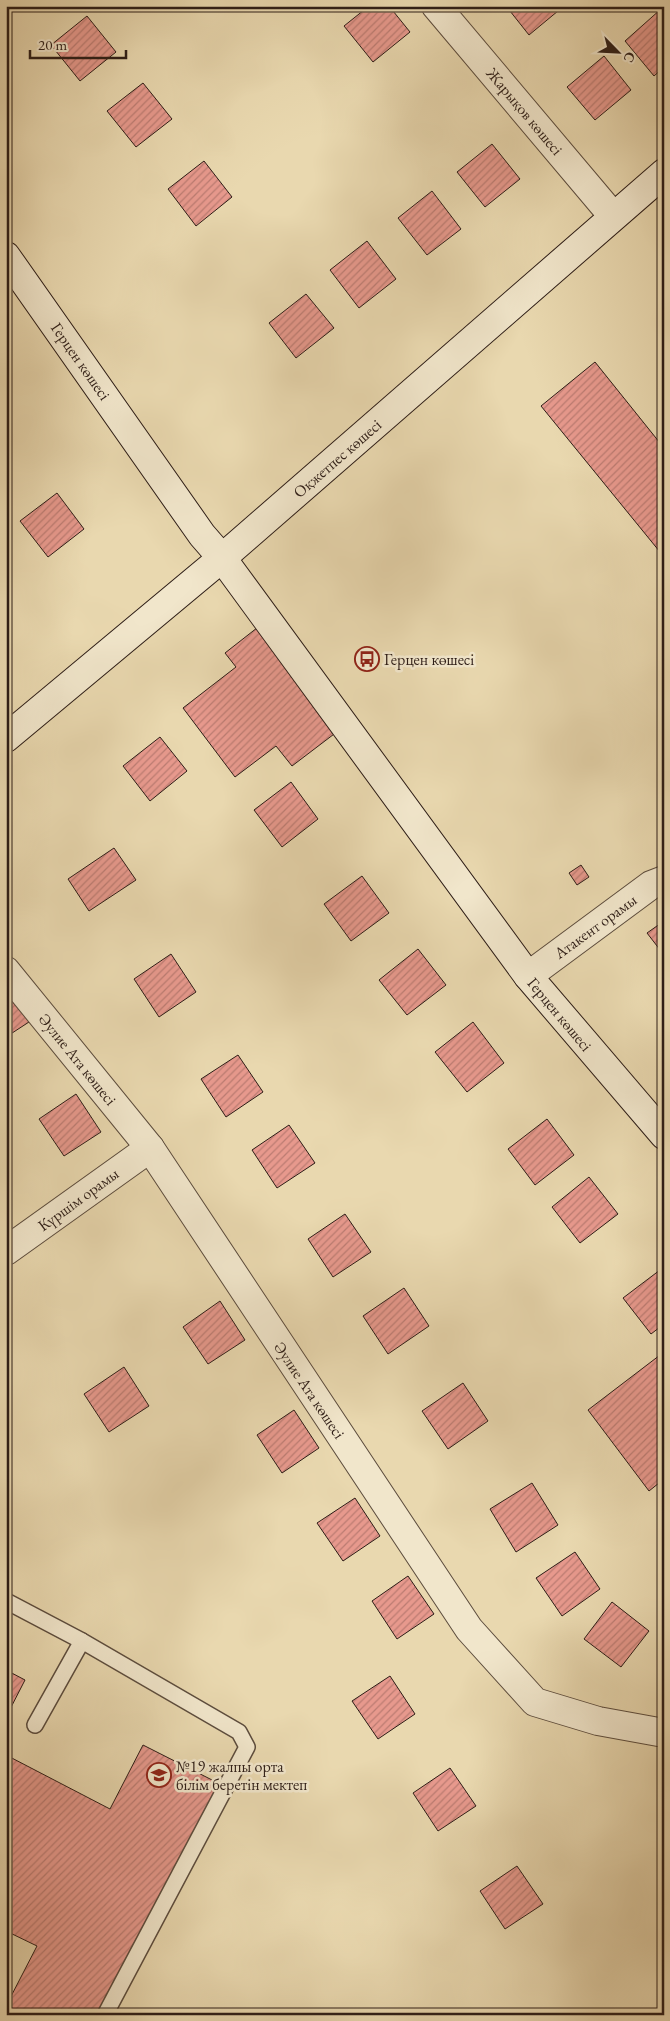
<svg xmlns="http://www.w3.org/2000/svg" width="670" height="2021" viewBox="0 0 670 2021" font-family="'EB Garamond',serif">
  <defs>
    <pattern id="building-hatch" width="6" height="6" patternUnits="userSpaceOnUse" patternTransform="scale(1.25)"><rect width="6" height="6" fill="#e7998d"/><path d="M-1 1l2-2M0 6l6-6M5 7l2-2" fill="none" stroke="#bc7c72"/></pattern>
  </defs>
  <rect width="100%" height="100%" fill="#e9d8af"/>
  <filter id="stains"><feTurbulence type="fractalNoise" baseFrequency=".004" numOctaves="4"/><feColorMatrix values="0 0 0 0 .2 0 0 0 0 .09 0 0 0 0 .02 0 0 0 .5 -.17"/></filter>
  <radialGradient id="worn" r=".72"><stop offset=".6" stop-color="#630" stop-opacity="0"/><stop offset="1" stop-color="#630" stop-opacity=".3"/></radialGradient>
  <g fill="url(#building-hatch)" stroke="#2d1d17">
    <path d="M369,6H389L410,32L373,62L344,26Z"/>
    <path d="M506,6H564L529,35Z"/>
    <path d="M661,9L664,12V67L654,76L625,41Z"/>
    <path d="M87,16L116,52L80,81L51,45Z"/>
    <path d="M604,56L631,90L595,120L567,87Z"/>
    <path d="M143,83L172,119L136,147L107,111Z"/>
    <path d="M492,144L520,179L485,207L457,172Z"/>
    <path d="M204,161L232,197L196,226L168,189Z"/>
    <path d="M432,191L461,229L427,255L398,218Z"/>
    <path d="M367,241L396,279L359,308L330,270Z"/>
    <path d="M306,294L334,328L296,358L269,323Z"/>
    <path d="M595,362L664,448V549L660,552L541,406Z"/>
    <path d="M57,493L84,529L48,557L20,521Z"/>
    <path d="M262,624L342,728L292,766L276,746L235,777L183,708L236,667L225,653Z"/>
    <path d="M160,737L187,771L150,801L123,766Z"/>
    <path d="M291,782L318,819L282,847L254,810Z"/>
    <path d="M114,848L136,880L89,911L68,879Z"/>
    <path d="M581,865L589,877L577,885L569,873Z"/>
    <path d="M362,876L389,913L351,941L324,904Z"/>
    <path d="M664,921V955L647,933Z"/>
    <path d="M418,949L446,985L407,1015L379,980Z"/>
    <path d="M171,954L196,992L159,1017L134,979Z"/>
    <path d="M6,990L29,1022L6,1037Z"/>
    <path d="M473,1022L504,1063L467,1092L435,1052Z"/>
    <path d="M238,1055L263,1092L226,1117L201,1079Z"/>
    <path d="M76,1094L101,1132L64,1156L39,1119Z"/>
    <path d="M547,1119L574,1155L535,1185L508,1149Z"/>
    <path d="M289,1125L315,1163L277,1188L252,1150Z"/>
    <path d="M589,1177L618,1214L580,1243L552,1207Z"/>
    <path d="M345,1214L371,1252L333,1277L308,1239Z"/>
    <path d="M660,1270L664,1276V1324L651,1334L623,1298Z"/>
    <path d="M404,1288L429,1326L388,1354L363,1316Z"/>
    <path d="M220,1301L245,1340L208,1364L183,1327Z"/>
    <path d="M664,1352V1479L649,1491L588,1410Z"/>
    <path d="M124,1367L149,1406L109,1432L84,1394Z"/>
    <path d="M463,1383L488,1421L448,1449L422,1411Z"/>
    <path d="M294,1410L319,1448L282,1473L257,1435Z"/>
    <path d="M532,1483L558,1525L516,1552L490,1509Z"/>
    <path d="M355,1498L380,1536L343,1561L317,1523Z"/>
    <path d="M575,1552L600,1589L562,1616L536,1578Z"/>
    <path d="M408,1576L434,1614L397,1639L372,1601Z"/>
    <path d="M612,1602L649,1631L621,1667L584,1639Z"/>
    <path d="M6,1670L25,1680L6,1717Z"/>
    <path d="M390,1676L415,1714L378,1739L352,1701Z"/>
    <path d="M143,1745L220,1784L101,2015H6V2006L37,1946L6,1931V1755L110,1809Z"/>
    <path d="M450,1768L476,1806L438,1831L413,1793Z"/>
    <path d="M517,1866L543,1904L505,1929L480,1891Z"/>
  </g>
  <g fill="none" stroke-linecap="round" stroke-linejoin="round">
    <defs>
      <g id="lane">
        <path d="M6,1601L82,1641L239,1732L247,1747L105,2015"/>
        <path d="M35,1725L82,1641"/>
      </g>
      <g id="street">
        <path d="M436,6L613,216"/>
        <path d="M6,971L150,1148L469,1629L535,1702L598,1721L664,1733"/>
        <path d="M528,976L651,885L664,880"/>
        <path d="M6,1251L150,1148"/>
      </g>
      <g id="secondary">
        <path d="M6,256L202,535L222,558L528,976L664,1135"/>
        <path d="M6,738L222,558L664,173"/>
      </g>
    </defs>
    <use href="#lane" stroke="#5c4c3d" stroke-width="18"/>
    <use href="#street" stroke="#5c4c3d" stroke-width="30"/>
    <use href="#secondary" stroke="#2d1d17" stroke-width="30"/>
    <use href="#lane" stroke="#f1e6cb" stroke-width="15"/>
    <use href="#street" stroke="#f1e6cb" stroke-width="28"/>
    <use href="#secondary" stroke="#f1e6cb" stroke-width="28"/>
  </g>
  <defs>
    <symbol id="bus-ring" viewBox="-11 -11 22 22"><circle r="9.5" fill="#f1e6cb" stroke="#8f2418" stroke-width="1.5"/><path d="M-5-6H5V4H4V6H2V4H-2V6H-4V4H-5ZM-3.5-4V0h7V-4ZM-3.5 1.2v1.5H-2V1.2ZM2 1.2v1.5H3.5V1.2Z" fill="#8f2418"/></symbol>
    <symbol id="school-ring" viewBox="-11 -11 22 22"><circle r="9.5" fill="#f1e6cb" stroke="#8f2418" stroke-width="1.5"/><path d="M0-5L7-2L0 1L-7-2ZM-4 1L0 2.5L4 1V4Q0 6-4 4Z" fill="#8f2418"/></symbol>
  </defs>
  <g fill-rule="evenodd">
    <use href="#bus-ring" x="353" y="645" width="28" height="28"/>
    <use href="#school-ring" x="145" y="1761" width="28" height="28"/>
  </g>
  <g text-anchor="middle" stroke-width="5" stroke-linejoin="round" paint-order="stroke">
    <g font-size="16" fill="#2d1d17" stroke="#f1e6cb">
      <text transform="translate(525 111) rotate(50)" y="6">Жарықов көшесі</text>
      <text transform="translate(81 361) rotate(55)" y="6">Герцен көшесі</text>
      <text transform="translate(337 458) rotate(-41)" y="6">Оқжетпес көшесі</text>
      <text transform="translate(595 926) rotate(-36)" y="6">Атакент орамы</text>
      <text transform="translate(560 1014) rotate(50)" y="6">Герцен көшесі</text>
      <text transform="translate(78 1059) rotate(51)" y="6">Әулие Ата көшесі</text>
      <text transform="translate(78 1199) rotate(-36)" y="6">Күршім орамы</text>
      <text transform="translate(310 1390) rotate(56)" y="6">Әулие Ата көшесі</text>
    </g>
    <g font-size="16" fill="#2d1d17" stroke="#f1e6cb" text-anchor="start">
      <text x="384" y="665">Герцен көшесі</text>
      <text x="176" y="1772">№19 жалпы орта<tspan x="176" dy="18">білім беретін мектеп</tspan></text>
    </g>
  </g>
  <rect width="670" height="2021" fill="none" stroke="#e9d8af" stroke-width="25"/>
  <rect x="8" y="8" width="655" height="2006" fill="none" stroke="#2d1d17" stroke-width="2.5"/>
  <rect x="12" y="12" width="645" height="1996" fill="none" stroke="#2d1d17"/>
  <g transform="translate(618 52) rotate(114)" stroke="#f1e6cb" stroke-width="4" paint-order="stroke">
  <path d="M0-4L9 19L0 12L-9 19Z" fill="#2d1d17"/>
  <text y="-8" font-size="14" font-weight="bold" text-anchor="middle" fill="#2d1d17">С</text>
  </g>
  <path d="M30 50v8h96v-8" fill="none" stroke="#2d1d17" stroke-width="2.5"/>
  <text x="38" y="50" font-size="15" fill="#2d1d17" stroke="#f1e6cb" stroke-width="4" paint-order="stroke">20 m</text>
  <rect width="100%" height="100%" filter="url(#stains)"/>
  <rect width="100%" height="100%" fill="url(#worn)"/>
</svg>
